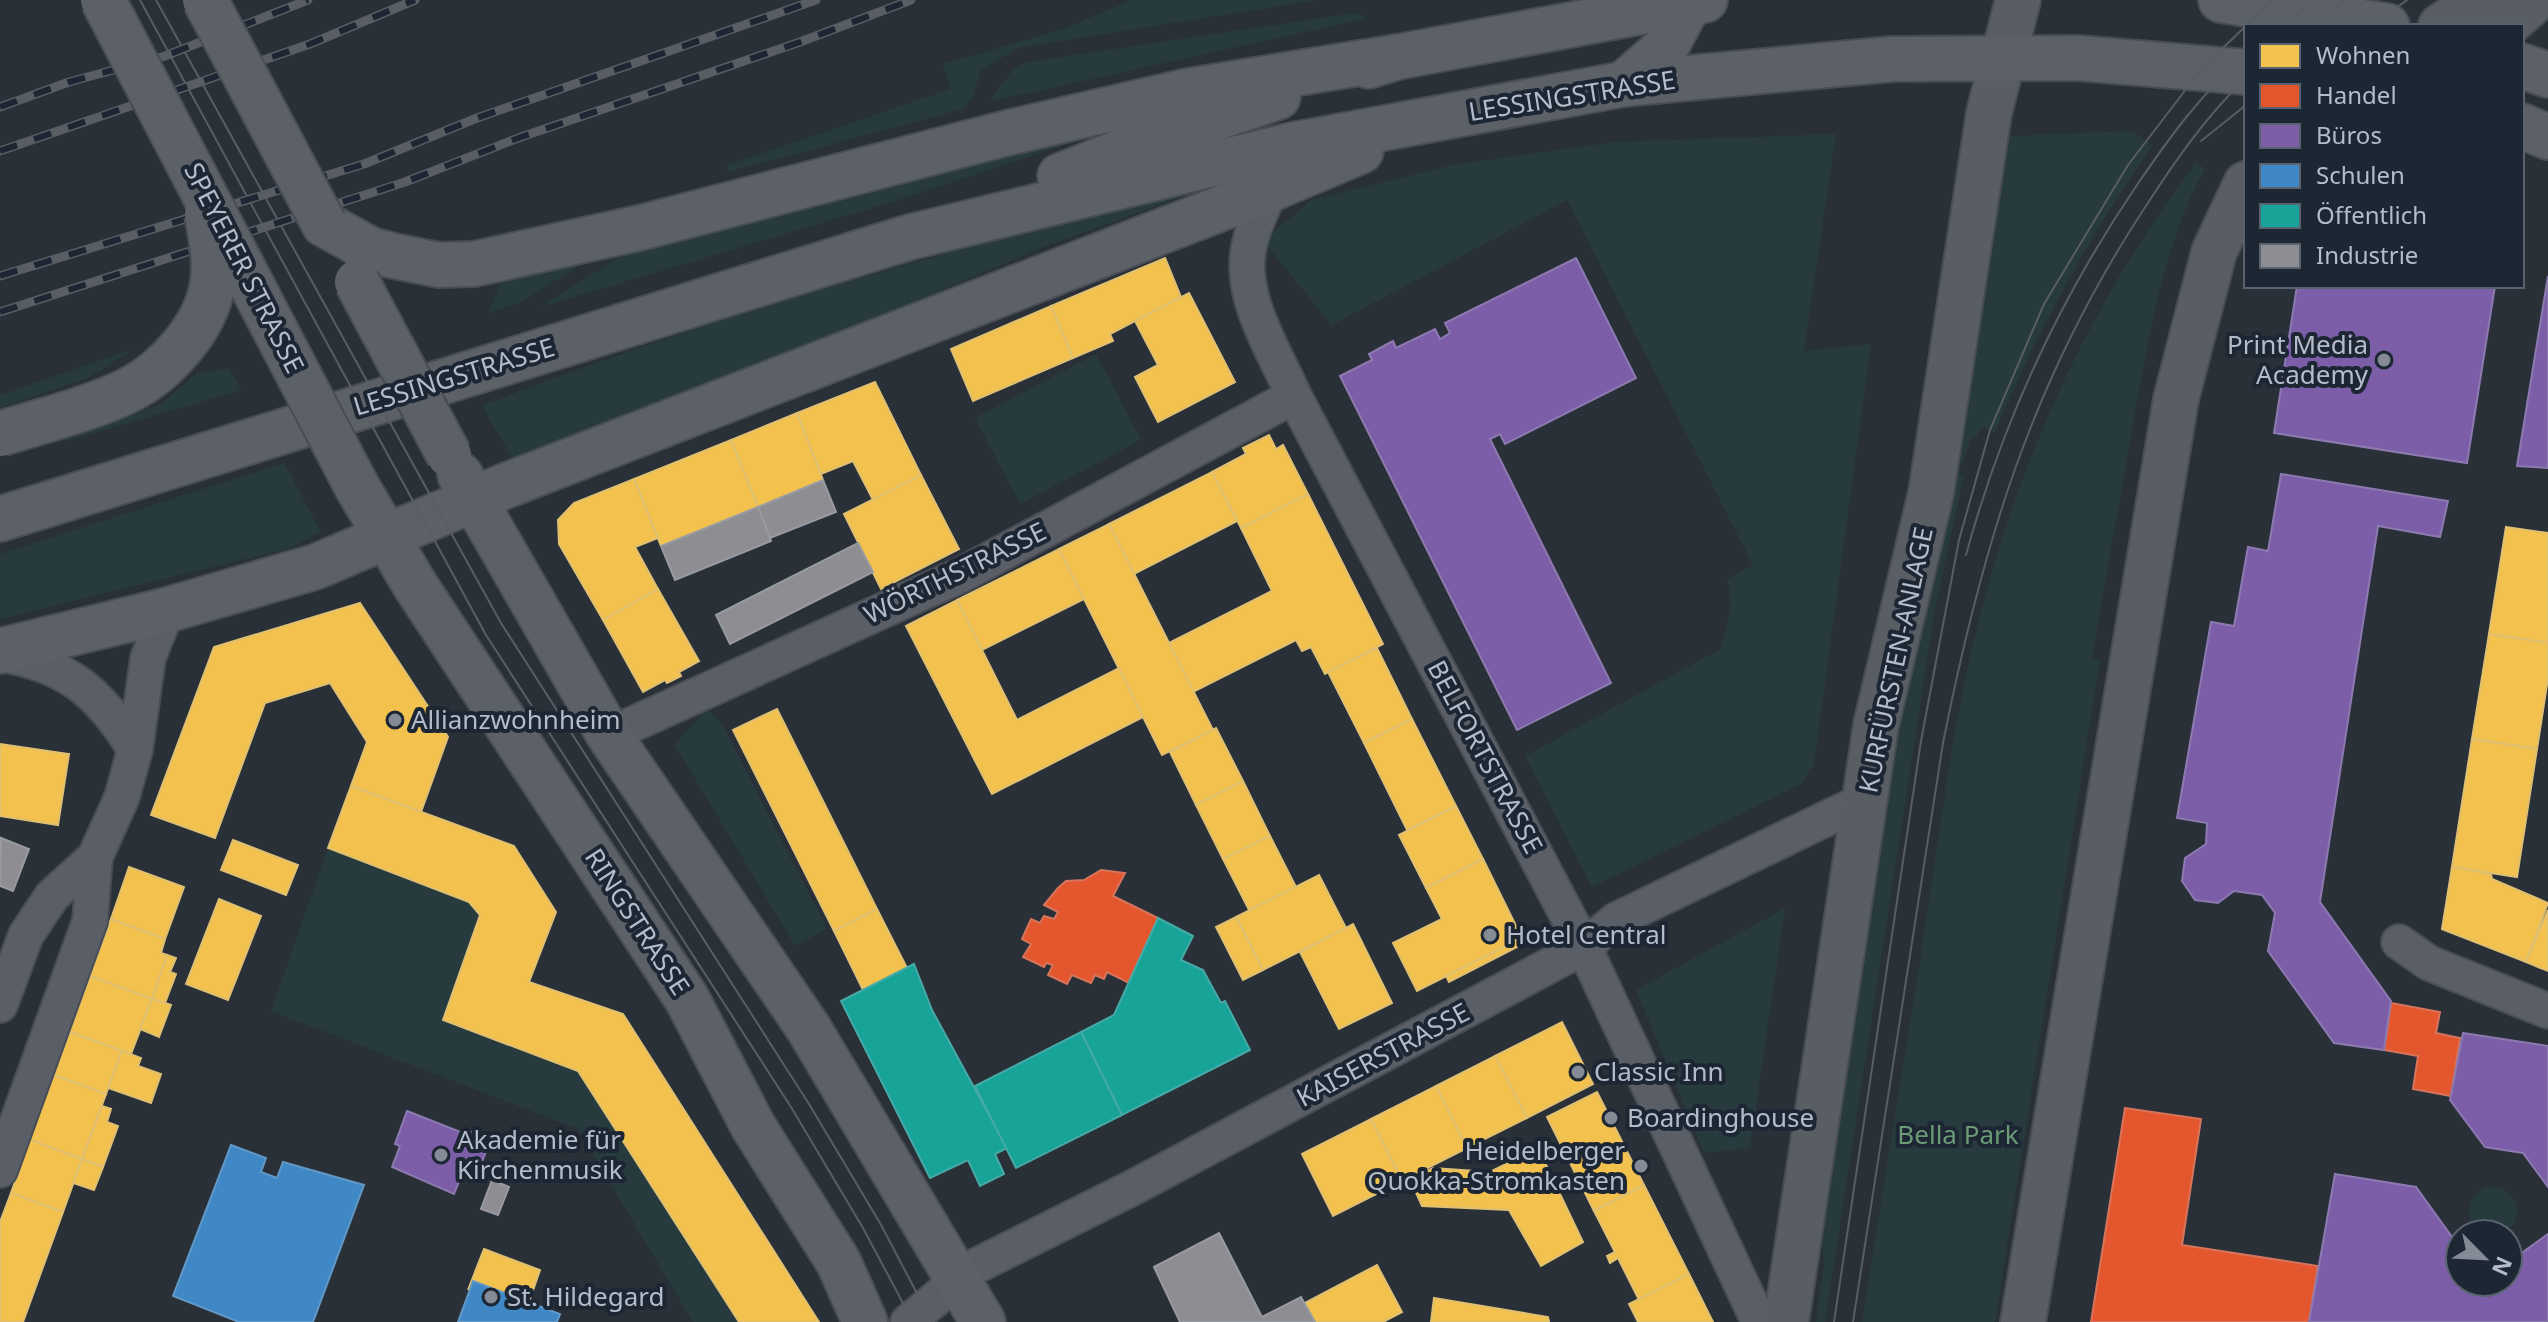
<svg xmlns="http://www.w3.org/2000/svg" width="2548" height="1322" viewBox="0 0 2548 1322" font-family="'Noto Sans',sans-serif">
  <rect width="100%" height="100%" fill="#2a3038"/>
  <g fill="#273a3e">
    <path d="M1132,0H1317L1017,48L981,71L972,99L963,109L728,172L727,165L951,89L943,64L1060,30Z"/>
    <path d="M1354,13L1368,18L989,102L1013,69L1028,62Z"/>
    <path d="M1135,122L889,203L540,307L632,249Z"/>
    <path d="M2133,131L2153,145C2089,236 2038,330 1995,432L1981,427L1977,437L1972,436L1959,472L1964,476L1935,609L1825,1322H1816L1824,1263L1820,1220L1886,773L2006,136Z"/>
    <path d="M1836,134L1804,351L1871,344L1814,764L1801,784L1592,887L1525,756L1719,650C1729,624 1734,607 1727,579L1753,565L1567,200L1332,325L1263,241L1311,200L1452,165L1615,142Z"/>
    <path d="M2196,163L2205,168C2161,251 2147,345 2131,437C2118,511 2104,585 2092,659L2100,660L1995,1322H1862C1882,1193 1904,1063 1924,934C1941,822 1955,706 1985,596C2028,440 2097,292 2196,163Z"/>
    <path d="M1187,187L1184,196L1041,248L519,469L482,406C710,315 951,252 1187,187Z"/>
    <path d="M588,260L520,303L489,313L500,283Z"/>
    <path d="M136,348L90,377L0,408V395Z"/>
    <path d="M1096,354L1141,440L1020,504L975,418Z"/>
    <path d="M229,369L242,390L49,446L161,404L197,373Z"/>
    <path d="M284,463L321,532L287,549L0,619V554Z"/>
    <path d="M707,708L723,726L827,929L795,946L675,745Z"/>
    <path d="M328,848L469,902L480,915L443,1020L578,1071L739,1322H693L578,1129L271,1011Z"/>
    <path d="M1785,908L1750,1148L1704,1153L1636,990Z"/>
    <circle cx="2493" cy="1211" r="24"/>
  </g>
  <g fill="#f2c14e" stroke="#dfc073" stroke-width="2">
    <path d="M1165,258L1181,297L1110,334L1113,341L1073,358L1051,306Z"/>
    <path d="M1189,293L1235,382L1158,422L1135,377L1158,365L1135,321Z"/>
    <path d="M1051,306L1073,358L973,401L951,349Z"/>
    <path d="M875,382L921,475L873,500L853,461L821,474L797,413Z"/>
    <path d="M797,413L823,480L758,507L731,440Z"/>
    <path d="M1269,435L1276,449L1283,445L1308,494L1241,528L1212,472L1246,454L1243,448Z"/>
    <path d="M731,440L758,507L661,546L634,479Z"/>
    <path d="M1212,472L1237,521L1134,574L1109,524Z"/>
    <path d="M921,475L959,549L881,589L844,514Z"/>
    <path d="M634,479L658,538L635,547L658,589L603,620L559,544L558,520L574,503Z"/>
    <path d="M1308,494L1383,644L1325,674L1311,647L1302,651L1296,640L1193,692L1169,643L1272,591L1241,528Z"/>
    <path d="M1109,524L1213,730L1162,755L1059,549Z"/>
    <path d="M2506,527L2548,533V643L2489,634Z"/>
    <path d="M1059,549L1084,599L982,650L957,600Z"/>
    <path d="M658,589L699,661L679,672L681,676L667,683L665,680L643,692L603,620Z"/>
    <path d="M957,600L1017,720L1119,668L1143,717L992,794L906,626Z"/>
    <path d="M360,603L448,737L421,812L351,786L367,742L330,683L265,703L215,838L151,815L214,647Z"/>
    <path d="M2489,634L2548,643V678L2537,749L2472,739Z"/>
    <path d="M1377,648L1412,719L1364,743L1328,672Z"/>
    <path d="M777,709L877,909L834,931L733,730Z"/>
    <path d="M1412,719L1456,806L1407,830L1364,743Z"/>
    <path d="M1216,728L1243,781L1196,805L1170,752Z"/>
    <path d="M2472,739L2537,749L2517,877L2452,867Z"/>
    <path d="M0,744L69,754L58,825L0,816Z"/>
    <path d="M1243,781L1270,836L1223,859L1196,805Z"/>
    <path d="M351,786L514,846L556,912L529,982L623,1014L819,1322H739L578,1071L443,1020L480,915L469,902L328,848Z"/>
    <path d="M1456,806L1483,859L1426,888L1399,835Z"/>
    <path d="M1270,836L1296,887L1249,910L1223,859Z"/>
    <path d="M233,840L298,865L286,895L221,870Z"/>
    <path d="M1483,859L1522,938L1417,991L1393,943L1442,919L1426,888Z"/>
    <path d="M129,867L184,887L165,939L111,919Z"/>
    <path d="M2452,867L2491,874L2492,879L2548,903L2526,962L2442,929Z"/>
    <path d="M1319,875L1346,928L1263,970L1236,917Z"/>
    <path d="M219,899L261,916L228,1000L186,984Z"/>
    <path d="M877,909L907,968L863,990L834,931Z"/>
    <path d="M2548,910V971L2526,962Z"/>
    <path d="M1236,917L1263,970L1243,980L1216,927Z"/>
    <path d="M111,919L165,939L161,953L167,955L152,999L90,976Z"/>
    <path d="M1353,924L1392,1003L1339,1029L1300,952Z"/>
    <path d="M1522,938L1525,943L1449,982L1446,976Z"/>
    <path d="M167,955L176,958L170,972L176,974L165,1003L152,999Z"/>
    <path d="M90,976L152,999L131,1054L70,1032Z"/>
    <path d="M152,999L171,1005L159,1037L140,1029Z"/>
    <path d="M1562,1022L1593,1084L1527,1118L1495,1056Z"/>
    <path d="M70,1032L122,1051L106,1094L54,1075Z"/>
    <path d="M122,1051L141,1058L138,1066L161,1074L151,1103L108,1088Z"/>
    <path d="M1495,1056L1527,1118L1467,1148L1436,1086Z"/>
    <path d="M54,1075L106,1094L82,1159L30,1140Z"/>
    <path d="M1436,1086L1467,1148L1402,1181L1371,1119Z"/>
    <path d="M1597,1092L1644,1185L1594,1211L1547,1117Z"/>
    <path d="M102,1106L111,1109L107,1122L118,1126L103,1167L82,1159Z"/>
    <path d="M1371,1119L1402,1181L1333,1216L1302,1154Z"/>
    <path d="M30,1140L82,1159L63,1212L11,1193Z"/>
    <path d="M1538,1148L1583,1242L1541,1266L1509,1210L1422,1206L1410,1179L1433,1168L1490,1172Z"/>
    <path d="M82,1159L103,1167L94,1190L73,1183Z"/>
    <path d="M1644,1185L1689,1274L1639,1300L1618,1258L1610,1263L1607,1256L1615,1252L1594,1211Z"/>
    <path d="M11,1193L63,1212L23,1322H0V1222Z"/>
    <path d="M484,1249L540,1270L529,1302L473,1281L468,1290Z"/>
    <path d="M1377,1265L1402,1312L1383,1322H1315L1305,1303Z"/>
    <path d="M1689,1274L1713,1322H1638L1629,1304Z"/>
    <path d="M1434,1298L1548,1317L1549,1322H1431Z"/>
  </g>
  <g fill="#e4572e" stroke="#d6755c" stroke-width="2">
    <path d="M1101,870L1125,873L1113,896L1158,918L1129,983L1107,972L1104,979L1095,975L1091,983L1072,975L1067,984L1048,975L1053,965L1046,963L1044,967L1023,957L1031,944L1022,939L1031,919L1040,923L1044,916L1054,919L1058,912L1044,905L1058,888L1066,881L1084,880Z"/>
    <path d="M2391,1003L2440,1012L2436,1033L2460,1038L2451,1096L2413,1089L2418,1056L2384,1050Z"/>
    <path d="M2125,1108L2201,1119L2182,1245L2318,1266L2309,1322H2091Z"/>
  </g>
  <g fill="#7b5ea7" stroke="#8c7ab1" stroke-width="2">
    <path d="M1576,258L1636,378L1505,444L1500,434L1490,439L1611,683L1517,730L1340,376L1372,360L1369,354L1393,341L1396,348L1435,329L1440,339L1450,333L1445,323Z"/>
    <path d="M2548,276V468L2517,466Z"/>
    <path d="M2297,286H2495L2467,463L2274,433Z"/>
    <path d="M2281,474L2448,501L2440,537L2378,526L2320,902L2391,1001L2384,1050L2334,1043L2268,951L2275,913L2262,895L2234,891L2218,903L2195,900L2182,881L2185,858L2206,844L2207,823L2177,818L2211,622L2234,626L2248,547L2268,551Z"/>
    <path d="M2463,1033L2548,1046V1187L2523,1153L2485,1147L2450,1100Z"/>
    <path d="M407,1111L468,1135L469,1131L491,1139L479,1169L466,1164L454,1194L392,1167L400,1146L395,1144Z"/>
    <path d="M2335,1174L2416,1187L2460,1248V1282H2508V1263L2548,1234V1322H2309Z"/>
  </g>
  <g fill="#3f88c5" stroke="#6298c6" stroke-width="2">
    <path d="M231,1145L266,1158L261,1172L277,1178L283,1162L364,1185L313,1322H239L173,1296Z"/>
    <path d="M473,1281L560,1314L557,1322H458Z"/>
  </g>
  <g fill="#17a398" stroke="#46aaa7" stroke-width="2">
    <path d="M1158,918L1193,936L1181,960L1203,970L1221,1003L1225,1001L1250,1050L1122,1115L1081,1032L1114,1015Z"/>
    <path d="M914,964L932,1010L1007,1148L995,1154L1004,1174L980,1186L968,1160L930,1178L841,1001Z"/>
    <path d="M1081,1032L1122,1115L1016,1168L975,1086Z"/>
  </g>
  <g fill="#8d8d92" stroke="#999ba2" stroke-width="2">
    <path d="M823,480L836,512L770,538L758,507Z"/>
    <path d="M758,507L771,541L675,580L661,546Z"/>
    <path d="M858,543L873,572L730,644L716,615Z"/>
    <path d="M1,838L29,849L13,891L0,886Z"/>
    <path d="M492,1180L509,1187L498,1215L481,1209Z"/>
    <path d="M1219,1233L1262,1317L1301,1297L1315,1322H1180L1154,1267Z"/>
  </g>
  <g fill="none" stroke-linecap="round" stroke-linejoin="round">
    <defs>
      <g id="minor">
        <path d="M1271,189C1264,206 1254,224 1250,242C1236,294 1274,350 1294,396L1584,947L1759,1322"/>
        <path d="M0,654C66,664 101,693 135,750"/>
        <path d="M609,735L961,575L1294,396"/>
        <path d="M2399,942L2429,963L2548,1011"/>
        <path d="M0,1005L26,935L52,896L95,857L122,797L135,750L148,658L167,610"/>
        <path d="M0,1170L90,921L95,857"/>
        <path d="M908,1322L974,1267L1134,1187L1584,947L1616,920L1865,800"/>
      </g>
      <g id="secondary">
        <path d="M2441,26L2481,0"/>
        <path d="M2505,26L2535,0"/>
        <path d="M1786,1322L1876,725L1931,493L1989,113L2018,0"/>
        <path d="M2023,1322L2176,399L2214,252L2246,184"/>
      </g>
      <g id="primary">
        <path d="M2221,0L2387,26"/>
        <path d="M1369,66L1397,57L1705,0"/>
        <path d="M2522,66L2548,75"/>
        <path d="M1624,84L1666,47L1690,2"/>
        <path d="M2522,126L2548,137"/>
        <path d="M1060,176L1140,144L1278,97"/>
        <path d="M324,224L371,250L394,256L439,265L474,264L639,228L1011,132L1188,91L1397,57"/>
        <path d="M460,475L609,735L809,1029L983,1322"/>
        <path d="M356,485L415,585L687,999L753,1126L839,1263L865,1322"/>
        <path d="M0,519L910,237L1292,145L1624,84L1893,59L2078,58L2246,72"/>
        <path d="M0,651L167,610L315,567L505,486L1271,189L1361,151"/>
      </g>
    </defs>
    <use href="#minor" stroke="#484c53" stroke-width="38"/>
    <use href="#secondary" stroke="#484c53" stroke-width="48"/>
    <use href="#primary" stroke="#484c55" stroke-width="48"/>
    <use href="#minor" stroke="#5a5e66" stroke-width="34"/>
    <use href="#secondary" stroke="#595d64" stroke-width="44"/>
    <use href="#primary" stroke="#5c6168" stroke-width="44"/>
    <g stroke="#595d64" stroke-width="2">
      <path d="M140,0L486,635L791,1107L863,1228L913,1322"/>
      <path d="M156,0L501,623L809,1104L880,1223L932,1322"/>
      <path d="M2282,26L2316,0"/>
      <path d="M2310,26L2345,0"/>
      <path d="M2372,26L2407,0"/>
      <path d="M2201,141L2246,105"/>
      <path d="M1966,555C2002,423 2060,298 2137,185C2169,138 2202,92 2246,55"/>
      <path d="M1834,1322L1921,741L1959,540L1990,430L2044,304L2128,165L2203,67L2273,0"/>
      <path d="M1853,1322L1943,743C1982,547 2031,382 2142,212C2173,164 2205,117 2246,78"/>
    </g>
    <defs>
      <g id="rail">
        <path d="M0,107L69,82L165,56L308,0"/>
        <path d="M0,151L310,44L415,0"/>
        <path d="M0,276L364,164L477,118L816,0"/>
        <path d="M0,312L405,182L521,137L800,42L911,0"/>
      </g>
    </defs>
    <use href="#rail" stroke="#595d64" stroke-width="9"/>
    <use href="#rail" stroke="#1d2633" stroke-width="6" stroke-dasharray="18" stroke-linecap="butt"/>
    <defs>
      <g id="primary-bridge">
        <path d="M103,0L356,485"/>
        <path d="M205,0L324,224"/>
        <path d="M357,282L449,455"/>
        <path d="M0,434C40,421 91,409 129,390C165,372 205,328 212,287C217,263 211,237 207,214"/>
      </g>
    </defs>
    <use href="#primary-bridge" stroke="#484c55" stroke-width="48" stroke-linecap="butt"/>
    <use href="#primary-bridge" stroke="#5c6168" stroke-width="44"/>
  </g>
  <g fill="#848b96" stroke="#1d2633" stroke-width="3">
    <circle cx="2384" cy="360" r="8"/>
    <circle cx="395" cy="720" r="8"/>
    <circle cx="1490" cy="935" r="8"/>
    <circle cx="1578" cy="1072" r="8"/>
    <circle cx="1611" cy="1118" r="8"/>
    <circle cx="441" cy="1155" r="8"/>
    <circle cx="1641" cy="1166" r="8"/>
    <circle cx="491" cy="1297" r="8"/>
  </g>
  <g text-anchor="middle" stroke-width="8" stroke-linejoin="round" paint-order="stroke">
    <g font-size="26" fill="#b4bcc9" stroke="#1d2633">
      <text transform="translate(1572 96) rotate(-9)" y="9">LESSINGSTRASSE</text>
      <text transform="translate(244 268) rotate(63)" y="9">SPEYERER STRASSE</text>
      <text transform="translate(454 377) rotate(-17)" y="9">LESSINGSTRASSE</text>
      <text transform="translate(955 573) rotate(-26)" y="9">WÖRTHSTRASSE</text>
      <text transform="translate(1896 660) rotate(-78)" y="9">KURFÜRSTEN-ANLAGE</text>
      <text transform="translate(1485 757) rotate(62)" y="9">BELFORTSTRASSE</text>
      <text transform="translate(637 922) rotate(57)" y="9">RINGSTRASSE</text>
      <text transform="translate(1383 1055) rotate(-28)" y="9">KAISERSTRASSE</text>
    </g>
    <g font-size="26" fill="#b4bcc9" stroke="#1d2633" text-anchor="start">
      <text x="2368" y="354" text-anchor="end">Print Media<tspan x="2368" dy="30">Academy</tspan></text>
      <text x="411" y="729">Allianzwohnheim</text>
      <text x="1506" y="944">Hotel Central</text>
      <text x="1594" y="1081">Classic Inn</text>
      <text x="1627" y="1127">Boardinghouse</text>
      <text x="457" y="1149">Akademie für<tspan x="457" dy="30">Kirchenmusik</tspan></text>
      <text x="1625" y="1160" text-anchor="end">Heidelberger<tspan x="1625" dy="30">Quokka-Stromkasten</tspan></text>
      <text x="507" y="1306">St. Hildegard</text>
    </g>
    <g font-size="26" fill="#6b9a76" stroke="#1d2633">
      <text x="1958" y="1144">Bella Park</text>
    </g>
  </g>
  <rect x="2244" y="24" width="280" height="264" fill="#1d2633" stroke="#59626f" stroke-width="2"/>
  <rect x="2260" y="44" width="40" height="24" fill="#f2c14e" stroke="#59626f" stroke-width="2"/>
  <text x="2316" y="64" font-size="24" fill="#b4bcc9">Wohnen</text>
  <rect x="2260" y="84" width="40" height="24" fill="#e4572e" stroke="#59626f" stroke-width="2"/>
  <text x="2316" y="104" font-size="24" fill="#b4bcc9">Handel</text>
  <rect x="2260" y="124" width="40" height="24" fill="#7b5ea7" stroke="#59626f" stroke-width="2"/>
  <text x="2316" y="144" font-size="24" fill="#b4bcc9">Büros</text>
  <rect x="2260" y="164" width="40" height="24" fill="#3f88c5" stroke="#59626f" stroke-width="2"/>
  <text x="2316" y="184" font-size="24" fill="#b4bcc9">Schulen</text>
  <rect x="2260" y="204" width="40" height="24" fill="#17a398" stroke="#59626f" stroke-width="2"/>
  <text x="2316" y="224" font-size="24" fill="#b4bcc9">Öffentlich</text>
  <rect x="2260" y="244" width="40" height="24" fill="#8d8d92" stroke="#59626f" stroke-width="2"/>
  <text x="2316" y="264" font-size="24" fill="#b4bcc9">Industrie</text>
  <g transform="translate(2484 1258) rotate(114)"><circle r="38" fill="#1d2633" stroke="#59626f" stroke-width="2"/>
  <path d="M0-6L14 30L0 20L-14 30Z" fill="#848b96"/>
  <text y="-12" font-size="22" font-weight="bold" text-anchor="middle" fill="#b4bcc9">N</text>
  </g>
</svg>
